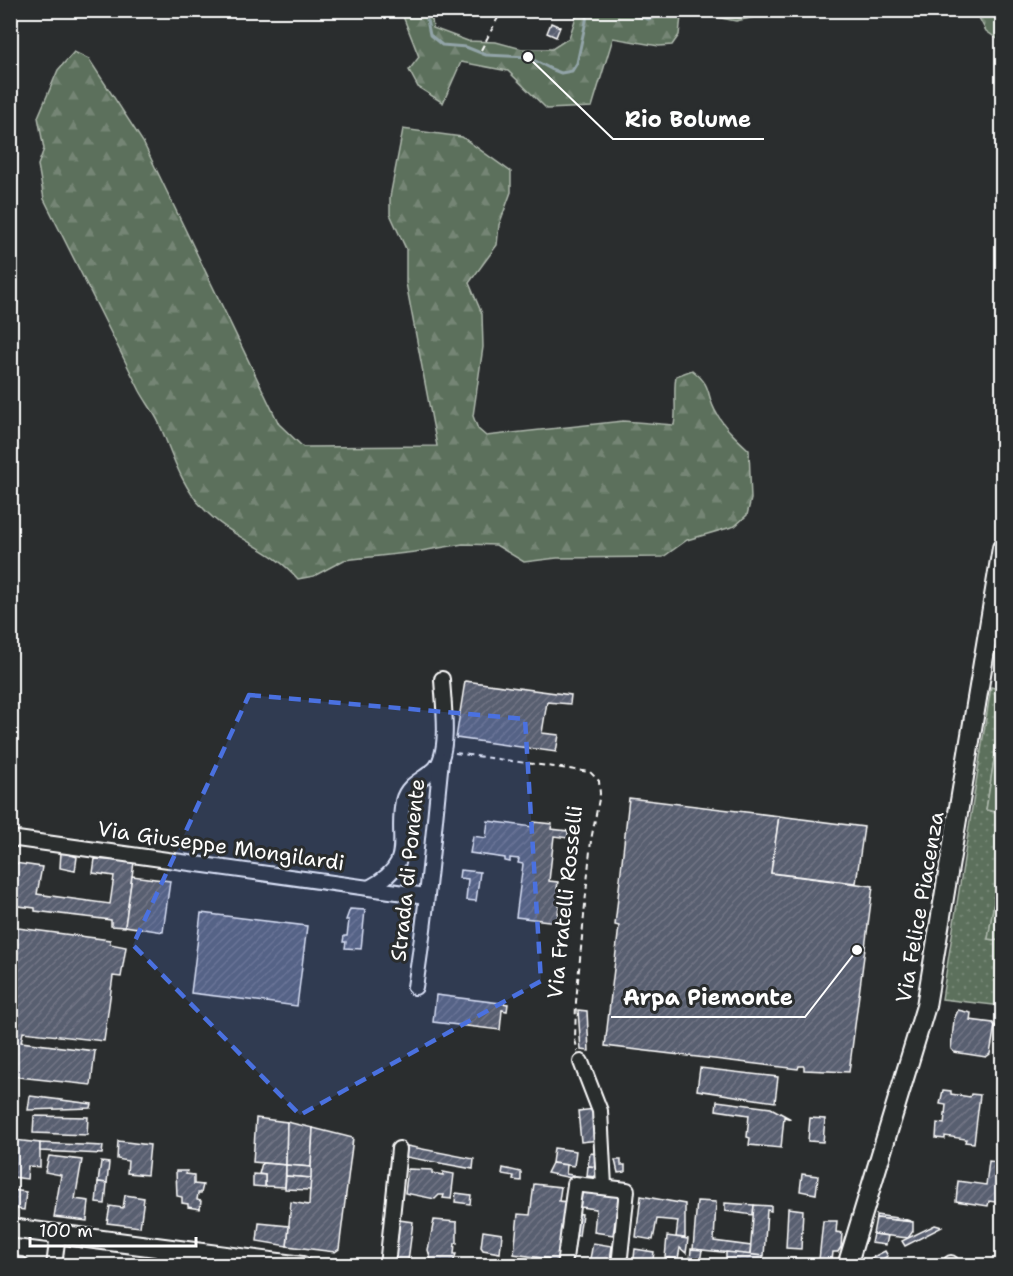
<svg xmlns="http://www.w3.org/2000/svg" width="1013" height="1276" viewBox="0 0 1013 1276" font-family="'Shantell Sans',sans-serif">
  <defs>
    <pattern id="grass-dots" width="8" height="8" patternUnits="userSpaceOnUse" patternTransform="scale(1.5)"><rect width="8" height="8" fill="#5c705b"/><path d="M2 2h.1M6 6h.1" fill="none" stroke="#748574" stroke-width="1.8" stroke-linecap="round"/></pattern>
    <pattern id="forest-firs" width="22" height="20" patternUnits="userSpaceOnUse" patternTransform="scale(1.5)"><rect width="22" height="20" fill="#5c705b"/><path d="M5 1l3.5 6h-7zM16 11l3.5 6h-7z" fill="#748574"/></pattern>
    <pattern id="building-hatch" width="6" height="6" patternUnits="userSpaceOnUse" patternTransform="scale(1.5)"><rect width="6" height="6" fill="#595e6f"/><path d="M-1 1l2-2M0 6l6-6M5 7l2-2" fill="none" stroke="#727685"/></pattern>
  </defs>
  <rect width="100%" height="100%" fill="#2a2d2e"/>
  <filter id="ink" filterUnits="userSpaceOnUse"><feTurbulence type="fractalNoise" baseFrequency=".0167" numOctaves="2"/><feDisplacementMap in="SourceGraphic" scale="12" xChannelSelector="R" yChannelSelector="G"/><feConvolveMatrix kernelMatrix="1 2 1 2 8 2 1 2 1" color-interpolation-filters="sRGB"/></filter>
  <g filter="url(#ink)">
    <path fill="url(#grass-dots)" stroke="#aeb8ad" stroke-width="1.5" d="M991,687L1002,690V710L986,810L1002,813V853L988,939L1002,941V1006L942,999Z"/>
    <g fill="url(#forest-firs)" stroke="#aeb8ad" stroke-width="1.5">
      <path d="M401,11H431L433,28L468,41L496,42L522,49H552L569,38L578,11H785L736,21L696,13L681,16L679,35L672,45L659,46L613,38L592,107L547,109L508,71L461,62L443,103L418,87L409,70L419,57Z"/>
      <path d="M970,11H1002V42L986,31L978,16Z"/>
      <path d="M74,52L89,59L143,142L279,424L303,447L437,446L406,283V249L390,214V197L403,129L462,137L511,172V192L499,225L497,245L469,283L482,314L483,347L473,416L478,429L486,436L623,421L674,425C677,409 673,393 676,376L692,370C714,387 705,395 717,414C725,428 737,439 749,450L751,499L747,515L735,526L687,540L663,557L557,558L524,562L496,545L463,544L415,552L344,560L314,576L298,579C272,548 230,538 203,508C181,486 171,451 159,423C154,412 146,402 140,391L44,199L38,165L44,149L38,117L58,70Z"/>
    </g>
    <g fill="#5c705b" stroke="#aeb8ad" stroke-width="1.5">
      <path d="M1002,710V813L986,810Z"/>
      <path d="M1002,853V941L988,939Z"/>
    </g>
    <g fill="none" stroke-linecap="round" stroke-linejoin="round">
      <g stroke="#92a4a8" stroke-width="3">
        <path d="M425,10L430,35L442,45L466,47L486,55L528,57L551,69L561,73L572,71L577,63L587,16L596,10"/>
        <path d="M619,10L648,19L675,10"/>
        <path d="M724,10L749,13L756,10"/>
      </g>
    </g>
    <g fill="url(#building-hatch)" stroke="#fff" stroke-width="1.5">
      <path d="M551,23L560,27L556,37L547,33Z"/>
      <path d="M465,681L571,695L570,704L547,702L542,733L559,735L556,752L456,738Z"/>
      <path d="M629,798L779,816L771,873L873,886L849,1072L804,1070V1066H799L798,1069L605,1046L619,926L615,925Z"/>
      <path d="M779,816L864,827L856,883L771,873Z"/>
      <path d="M488,821L533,827L534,822L552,824L551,829L568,831V838L554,836L549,881L558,882L557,889L561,890L557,922L516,917L523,864L518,863L519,859L510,858V862L505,861V858L470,853L473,836L486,838Z"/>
      <path d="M61,852L77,857L75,871L60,868Z"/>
      <path d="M95,859L134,862L125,927L111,926V920L35,911V908L10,905L15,863L42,867L37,894L110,904L114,876L93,873Z"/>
      <path d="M460,870L480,872L476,901L466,900L468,879L459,878Z"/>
      <path d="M132,876L170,881L163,932L125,926Z"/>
      <path d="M350,909L365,910L361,949L345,948L346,942H343L344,936H347L349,920H346Z"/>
      <path d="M201,913L307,926L297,1006L191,993Z"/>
      <path d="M10,927L110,940V944L126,947L121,977L113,976L104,1041L23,1032L21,1042L95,1051L91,1085L10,1076V998L15,963H10Z"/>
      <path d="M436,995L508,1004L507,1011L502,1010L500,1030L433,1022Z"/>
      <path d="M578,1010L587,1011L589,1051L581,1050Z"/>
      <path d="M958,1010L971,1013L970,1020L993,1023L995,1026L990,1054L986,1057L954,1052L951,1049L954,1020Z"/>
      <path d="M700,1068L778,1077L775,1102L697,1090Z"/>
      <path d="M943,1090L951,1091V1094L970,1097L971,1094L980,1095L974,1143L965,1142L966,1139L945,1136V1139L936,1138L937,1123L944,1124L946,1105L940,1104Z"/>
      <path d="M30,1096L92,1104L91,1108L28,1110Z"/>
      <path d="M717,1101L771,1108L791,1119L784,1117L781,1148L749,1145L750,1138L747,1137L749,1115L716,1110Z"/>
      <path d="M596,1109L599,1140L581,1142L578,1111Z"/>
      <path d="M34,1116L88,1117L87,1135L33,1133Z"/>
      <path d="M10,1118H15L12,1181H10Z"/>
      <path d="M256,1118L287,1122L286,1165L253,1162Z"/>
      <path d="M810,1118L825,1119L823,1142L808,1141Z"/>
      <path d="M287,1122L313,1128L311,1167L286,1165Z"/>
      <path d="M313,1128L353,1138L339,1249L335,1252L287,1246L291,1202L309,1205Z"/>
      <path d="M14,1140L40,1143V1167L28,1166L27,1179L12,1177Z"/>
      <path d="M118,1141L150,1145L147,1175L127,1173L128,1161L117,1159Z"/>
      <path d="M40,1143L103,1146L102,1154L40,1151Z"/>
      <path d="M407,1146L474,1159L473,1169L406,1157Z"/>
      <path d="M554,1148L576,1151L574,1166L552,1163Z"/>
      <path d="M999,1152H1002V1203L989,1201L988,1206L956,1201L958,1181L986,1185L989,1161L997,1162Z"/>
      <path d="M590,1153L599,1154L598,1167L588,1166Z"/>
      <path d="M49,1156L82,1160L75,1199L89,1201L87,1221L54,1217L61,1175L45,1172Z"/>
      <path d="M615,1160H621V1165H625V1172L618,1173Z"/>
      <path d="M101,1162L109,1163L107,1183L98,1182Z"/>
      <path d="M262,1163L286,1165L285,1187L265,1186V1175L259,1174Z"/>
      <path d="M552,1163L567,1165L566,1174L573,1175L571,1178L547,1173Z"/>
      <path d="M286,1165L311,1167V1178L286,1176Z"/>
      <path d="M588,1166L598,1167L596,1177L587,1176Z"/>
      <path d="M503,1168L521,1172V1181L513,1180L514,1176L502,1174Z"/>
      <path d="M408,1169L432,1170V1173L443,1175V1172L454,1174L451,1199L443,1198L444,1195H439L435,1199L405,1193Z"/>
      <path d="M176,1171H187L186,1174L194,1175V1184L203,1185L201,1193H198L197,1200L201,1201L200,1209L188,1207V1204L182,1203V1197L177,1196Z"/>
      <path d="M253,1174L265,1175V1187L253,1186Z"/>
      <path d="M802,1174L818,1176L816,1194L800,1191Z"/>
      <path d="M286,1176L311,1178L310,1190L285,1189Z"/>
      <path d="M98,1182L107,1183L105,1204L96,1203Z"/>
      <path d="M534,1184L561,1187L559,1201L568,1202L559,1266H549V1259L514,1254L518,1214L530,1215Z"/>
      <path d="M583,1188L619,1194L613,1235L594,1232L596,1209L580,1207Z"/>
      <path d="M12,1190L26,1192L24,1210L11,1208Z"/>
      <path d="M456,1193L471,1195L470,1204L455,1202Z"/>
      <path d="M125,1195L144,1198L140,1227L107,1223L110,1206L123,1208Z"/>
      <path d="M641,1196L685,1204V1238L676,1237L678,1221L657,1219L653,1240L636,1237Z"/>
      <path d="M697,1201L716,1202L714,1241L751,1246L750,1255L693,1249Z"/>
      <path d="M725,1203L754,1205L753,1215L725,1211Z"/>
      <path d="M754,1205L771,1206V1211L767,1210L764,1256L750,1255Z"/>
      <path d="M788,1208L803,1210L801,1249L786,1248Z"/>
      <path d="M574,1213L582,1214L579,1236L571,1235Z"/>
      <path d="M876,1215L904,1219L913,1222L876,1218Z"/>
      <path d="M876,1218L913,1222V1231L908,1238L873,1234Z"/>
      <path d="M399,1220L413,1222L408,1261L395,1260Z"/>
      <path d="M434,1220L457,1222V1243H455L454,1254H456L452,1266L427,1264V1260H431L428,1250Z"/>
      <path d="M823,1221H837L836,1232L842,1233L841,1247L838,1252H833L832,1261L819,1260Z"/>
      <path d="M259,1223L289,1226L287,1246L257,1241Z"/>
      <path d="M935,1225L942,1227L905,1246L902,1241Z"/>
      <path d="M483,1231L502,1234L500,1253L483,1250L481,1247Z"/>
      <path d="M873,1234L888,1236L886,1245L871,1243Z"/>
      <path d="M667,1236L688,1239L686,1253L680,1248L678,1259L665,1258Z"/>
      <path d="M593,1243L612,1246L609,1266H568V1262L589,1264Z"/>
      <path d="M635,1249L654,1252L652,1266H633Z"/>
      <path d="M691,1249L702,1250L700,1262L715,1263V1266H699L700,1262L690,1261Z"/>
      <path d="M885,1251L888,1256L875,1264L871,1258Z"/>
      <path d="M726,1252L763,1256L762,1266H726Z"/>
      <path d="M14,1256L24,1257L30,1262V1266H10V1257Z"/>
    </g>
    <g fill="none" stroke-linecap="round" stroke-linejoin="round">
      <defs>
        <g id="street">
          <path d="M10,838L426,896"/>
          <path d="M369,888C417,862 395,843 403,801C407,784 423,780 435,769C451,752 443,701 442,679"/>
          <path d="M415,987C427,912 433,836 441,760"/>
          <path d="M581,1062L600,1111L604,1186"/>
          <path d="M54,1266L58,1234"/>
          <path d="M162,1266L164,1248"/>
          <path d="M387,1266L399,1149"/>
          <path d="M564,1266L575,1184L627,1190L619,1266"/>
          <path d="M951,1266V1263"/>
        </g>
        <g id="secondary">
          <path d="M10,1228L302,1266"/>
          <path d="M847,1266L926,1006L1002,548"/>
        </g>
      </defs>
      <use href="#street" stroke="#fff" stroke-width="18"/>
      <use href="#secondary" stroke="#fff" stroke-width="22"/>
      <g stroke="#fff" stroke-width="2" stroke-dasharray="6 4.5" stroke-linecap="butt">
        <path d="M481,50L502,10"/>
        <path d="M455,753L590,772L599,781L600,794L591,840L576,1002L575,1040L578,1051"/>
      </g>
      <use href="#street" stroke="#2a2d2e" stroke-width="14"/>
      <use href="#secondary" stroke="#2a2d2e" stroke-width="18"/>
    </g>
  </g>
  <path fill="#4a71e0" fill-opacity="0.2" stroke="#4a71e0" stroke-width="4.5" stroke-dasharray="12 8" stroke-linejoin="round" d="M249,695L525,719L541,981L300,1115L133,945Z"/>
  <g text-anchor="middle" stroke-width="6" stroke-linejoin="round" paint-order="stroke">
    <g font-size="21" fill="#fff" stroke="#2a2d2e">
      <text transform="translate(221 846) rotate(8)" y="7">Via Giuseppe Mongilardi</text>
      <text transform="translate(408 870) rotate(-84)" y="7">Strada di Ponente</text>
      <text transform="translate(565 902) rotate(-84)" y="7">Via Fratelli Rosselli</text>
      <text transform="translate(920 907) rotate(-80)" y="7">Via Felice Piacenza</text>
    </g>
  </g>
  <path fill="none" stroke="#fff" stroke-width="2" d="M528 57L613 139H764M857 950L805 1017H611"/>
  <g fill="#fff" stroke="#2a2d2e" stroke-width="2">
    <circle cx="528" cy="57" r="6"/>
    <circle cx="857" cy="950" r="6"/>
  </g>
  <g font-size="22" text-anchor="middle" font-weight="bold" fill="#fff" stroke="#2a2d2e" stroke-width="6" stroke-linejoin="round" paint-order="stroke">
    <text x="688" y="127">Rio Bolume</text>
    <text x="708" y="1005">Arpa Piemonte</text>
  </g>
  <rect width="1013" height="1276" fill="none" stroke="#2a2d2e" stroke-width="36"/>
  <rect x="18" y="18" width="977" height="1240" fill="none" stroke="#fff" stroke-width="2" filter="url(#ink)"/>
  <path d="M30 1237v9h166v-9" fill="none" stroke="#ffffff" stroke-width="3"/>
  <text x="39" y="1237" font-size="18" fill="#ffffff" stroke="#2a2d2e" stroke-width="4.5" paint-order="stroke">100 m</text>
</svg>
